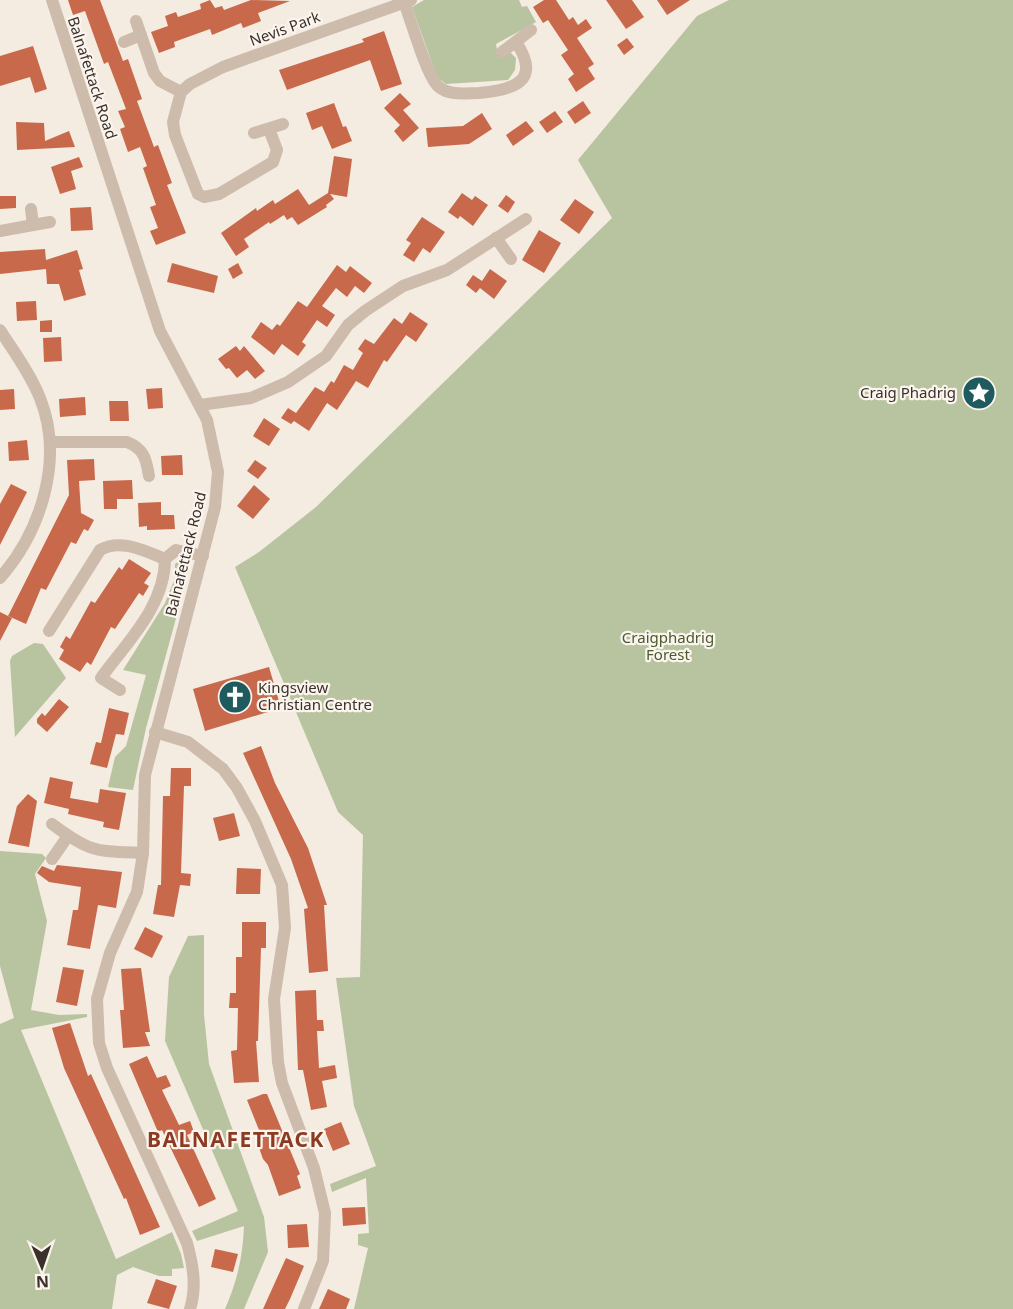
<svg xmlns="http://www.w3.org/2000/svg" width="1013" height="1309" viewBox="0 0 1013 1309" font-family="'Noto Sans',sans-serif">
  <rect width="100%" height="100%" fill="#f4ebe1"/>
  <g fill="#b8c4a0">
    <path d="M424,0H519L522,7L527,6L536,22L496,44L498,55L511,53L516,58L515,70L508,80L446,84L437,77L412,7Z"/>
    <path d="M729,0H1013V1309H354L368,1248L358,1245V1234L369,1233L366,1178L332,1192L330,1184L376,1166L354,1106L336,978L360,977L363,835L338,812L235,567L259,552L316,507L612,218L578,160L697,16Z"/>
    <path d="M180,560L187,567V578L146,728L133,790L108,787L115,757L126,746L146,675L123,670L165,603L175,578V564Z"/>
    <path d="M34,643L43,644L66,678L15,737L10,661L12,656Z"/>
    <path d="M0,851L42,854L46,858L35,874L47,921L31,1010L59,1015L87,1014V1017L21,1030L116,1259L172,1232L181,1254L184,1268L172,1269V1276H159L133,1267L117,1275L112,1309H0V1024L14,1018L0,966Z"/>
    <path d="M204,935V1015L209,1064L264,1217L268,1252L244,1309H225C237,1282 243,1256 244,1226L197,1241L192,1231L238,1211L165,1041L169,977L188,936Z"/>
  </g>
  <g fill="#c8694b">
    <path d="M68,0H100L123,61L128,59L142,99L137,101L154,147L158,145L172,183L167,185L186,233L156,245L150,231L158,228L150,207L156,205L143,168L147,166L140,147L128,152L120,129L125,127L118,111L126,109L108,62L104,64L85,11L73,15Z"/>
    <path d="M210,0L215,8L222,6L224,10L251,0L290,1L258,13L261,21L243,28L241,23L212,35L210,29L174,42L175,47L159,53L151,32L168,26L165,16L176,12L178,17L201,9L200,4Z"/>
    <path d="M544,0H556L569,20L573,17L578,25L586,19L592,28L577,38L594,64L588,68L595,79L576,92L568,79L574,74L561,55L568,50L548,20L543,23L533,7Z"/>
    <path d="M606,0H632L644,17L626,29Z"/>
    <path d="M657,0H690L667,15Z"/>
    <path d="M384,31L402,84L381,91L370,60L287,90L279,70L364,42L362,39Z"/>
    <path d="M627,38L634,47L624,55L617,45Z"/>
    <path d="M33,46L47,89L35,93L30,77L0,86V56Z"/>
    <path d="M400,93L411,104L403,110L419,128L403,142L394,131L400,125L384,108Z"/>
    <path d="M583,101L591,113L575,124L567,112Z"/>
    <path d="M334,103L343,127L346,126L352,141L332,149L322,126L312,130L306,113Z"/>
    <path d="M555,111L563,122L547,133L539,122Z"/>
    <path d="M482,113L492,129L469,144L428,147L426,128L463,126Z"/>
    <path d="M526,121L534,131L513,146L506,135Z"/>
    <path d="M16,122L44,123L45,141L69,131L75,147L17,150Z"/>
    <path d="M334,156L352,159L347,197L330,194L334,199L326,205L327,207L298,225L292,217L287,220L284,215L270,224L269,222L244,239L249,247L236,256L221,233L256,208L257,211L273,200L275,204L298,189L309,205L328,193Z"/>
    <path d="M79,157L83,167L71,171L76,189L60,194L51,167Z"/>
    <path d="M462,193L472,200L475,196L488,205L473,226L460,216L458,219L448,212Z"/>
    <path d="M506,195L515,202L508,213L498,206Z"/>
    <path d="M0,196H16V208L0,209Z"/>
    <path d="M575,199L594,212L579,234L560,220Z"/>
    <path d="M91,207L93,230L71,231L70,208Z"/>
    <path d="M422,217L445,232L430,253L423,248L414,262L403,255L411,243L406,240Z"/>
    <path d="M539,230L561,243L544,273L522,260Z"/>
    <path d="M45,249L46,260L77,250L83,269L79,270L86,295L64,301L59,284H47L46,269L0,274V252Z"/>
    <path d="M172,263L218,276L214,293L167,282Z"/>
    <path d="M238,263L243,273L233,279L228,269Z"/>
    <path d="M337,265L346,272L350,266L372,283L364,293L355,286L347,297L336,288L322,306L335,315L327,327L317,320L302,342L306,345L298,356L282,344L274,355L251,337L261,322L272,330L277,324L280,326L298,301L307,307Z"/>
    <path d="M490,269L507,281L494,299L480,288L476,293L466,285L473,275L482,281Z"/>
    <path d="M36,301L37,320L17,321L16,302Z"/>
    <path d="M410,312L428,324L416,342L406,335L387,362L384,360L368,388L356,381L337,410L327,403L309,431L294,421L291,424L281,418L288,408L296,413L315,387L324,392L331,381L334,383L344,365L353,370L363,353L358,349L365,339L374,344L394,318L402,324Z"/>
    <path d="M52,320V332H40V321Z"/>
    <path d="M61,337L62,361L44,362L43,338Z"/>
    <path d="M236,346L240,351L244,346L265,371L255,379L247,370L237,378L229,368L226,369L218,359Z"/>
    <path d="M162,388L163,408L148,409L146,389Z"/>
    <path d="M14,389L15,409L0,410V390Z"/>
    <path d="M85,397L86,415L60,417L59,399Z"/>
    <path d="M109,401H128L129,421H110Z"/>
    <path d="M264,418L280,429L269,446L253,436Z"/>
    <path d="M27,440L29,460L9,461L8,442Z"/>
    <path d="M182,455L183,475H162L161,456Z"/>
    <path d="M94,459L95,480L79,481L81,513L94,520L88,531L84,529L76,544L71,542L46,590L41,588L26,624L8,616L69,495L67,460Z"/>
    <path d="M255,460L267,468L258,479L247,471Z"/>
    <path d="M132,480L133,499H117V509H104L103,481Z"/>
    <path d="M11,484L27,492L0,545V504Z"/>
    <path d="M254,485L270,499L253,519L237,506Z"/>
    <path d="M161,502V515H174L175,529L147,530V526L139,527L138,503Z"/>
    <path d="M129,559L151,573L144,583L149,586L143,596L139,593L115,629L111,627L91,665L87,662L80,672L59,659L64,650L60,647L66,636L70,639L91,601L95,603L119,567L122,570Z"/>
    <path d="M0,612L12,618L0,641Z"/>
    <path d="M269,667L281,708L205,731L193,689Z"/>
    <path d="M59,699L69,707L47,732L37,723V719L42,713L45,716Z"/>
    <path d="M109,708L129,713L124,735L116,734L107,768L90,764L96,742L101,743Z"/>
    <path d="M261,746L275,783L308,848L327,905H324L328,971L309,973L304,909L308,908L291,859L243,753Z"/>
    <path d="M171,768H191V786H184L181,873L191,874L190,886L180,885L174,917L153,914L158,885H161L163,796H170Z"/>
    <path d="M50,777L73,782L70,798L98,803L100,789L126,793L119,830L103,827L104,822L68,814L69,809L44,803Z"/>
    <path d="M28,794L37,801L29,847L8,843L17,806Z"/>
    <path d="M234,813L240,836L219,841L213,818Z"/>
    <path d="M57,865L122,872L116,908L98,905L90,949L67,945L73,910H78L81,887L49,882L37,873L42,866L54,871Z"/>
    <path d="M237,868L261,869L260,894H236Z"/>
    <path d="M242,922H266V948H261L258,1041H256L259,1082L234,1083L231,1051L237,1050L238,1008H229L230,993H236V957H242Z"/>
    <path d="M145,927L163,936L152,958L134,949Z"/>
    <path d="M63,967L84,970L77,1006L56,1002Z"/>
    <path d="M141,968L150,1032H145L150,1046L123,1048L120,1010H124L121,969Z"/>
    <path d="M316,990L317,1020H323L324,1031H317L319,1068L335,1065L337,1078L322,1081L327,1107L311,1110L303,1070H298L295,991Z"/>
    <path d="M70,1023L88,1076L91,1074L160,1227L140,1235L126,1198L124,1199L64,1068L52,1028Z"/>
    <path d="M147,1056L157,1078L166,1075L171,1086L162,1090L179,1125L190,1121L194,1132L187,1135L216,1199L199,1207L162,1130L158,1132L129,1064Z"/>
    <path d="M263,1094H267L300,1174L297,1176L301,1188L279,1196L268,1165L263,1159L257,1142L263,1140L247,1100Z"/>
    <path d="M341,1122L350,1144L333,1151L324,1129Z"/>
    <path d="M365,1207L366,1224L343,1226L342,1208Z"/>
    <path d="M307,1224L309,1247L288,1248L287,1225Z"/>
    <path d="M215,1249L238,1254L233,1272L211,1267Z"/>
    <path d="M286,1258L304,1266L290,1299L285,1309H263Z"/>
    <path d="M156,1279L177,1286L169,1309L147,1303Z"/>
    <path d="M328,1289L350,1299L346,1309H319Z"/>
  </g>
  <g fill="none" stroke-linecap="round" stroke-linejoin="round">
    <g stroke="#cdbbac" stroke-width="12">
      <path d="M52,0L160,331L207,420L218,472L215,507L145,775L143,853L137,892L110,953L97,999L99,1043L107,1068L187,1243C193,1265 197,1287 190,1309"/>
      <path d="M404,2C411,20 427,78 439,87C450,96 466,93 479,93C514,90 542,81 516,42"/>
      <path d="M136,21L154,73L160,81L181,92"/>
      <path d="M124,42L141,35"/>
      <path d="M502,52L531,30"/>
      <path d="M269,129L277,150L273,162L219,194L204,197L198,194L175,135L173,122L181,92L190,84L223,67L411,0"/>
      <path d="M254,133L283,124"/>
      <path d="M33,225L50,222"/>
      <path d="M0,231L33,225L31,209"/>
      <path d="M496,238L511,259"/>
      <path d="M0,330C14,352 30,373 40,398C64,458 42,530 0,578"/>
      <path d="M200,405L251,398L288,382L326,356L348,325L365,311L403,286L447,270L526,219"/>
      <path d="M50,442H127C144,449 146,458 149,476"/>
      <path d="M49,631L100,550C120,538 145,551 165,559"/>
      <path d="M120,690L101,678C127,642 165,606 165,559L176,550L203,556"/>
      <path d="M155,732L188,742L223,769L237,788L255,821L282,885L285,928L274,999L278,1062L282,1083L314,1168L325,1213L323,1261L304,1309"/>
      <path d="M52,824C91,853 95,851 143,853"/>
      <path d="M52,859L68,836"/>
    </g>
  </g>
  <defs>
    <symbol id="sight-disc" viewBox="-11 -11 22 22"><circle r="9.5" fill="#1f5a5e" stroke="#fbf5ee"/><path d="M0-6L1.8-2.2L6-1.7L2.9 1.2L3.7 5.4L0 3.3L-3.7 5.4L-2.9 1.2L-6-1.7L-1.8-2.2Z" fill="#fff"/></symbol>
    <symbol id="church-disc" viewBox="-11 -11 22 22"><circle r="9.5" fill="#1f5a5e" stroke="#fbf5ee"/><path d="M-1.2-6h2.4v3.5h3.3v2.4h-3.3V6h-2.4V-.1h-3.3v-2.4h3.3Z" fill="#fff"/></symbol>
  </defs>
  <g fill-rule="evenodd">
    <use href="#sight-disc" x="960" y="374" width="38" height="38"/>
    <use href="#church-disc" x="216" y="678" width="38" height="38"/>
  </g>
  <g text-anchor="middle" stroke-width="4.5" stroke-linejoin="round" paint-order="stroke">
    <g font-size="15" fill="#3b302b" stroke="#fbf5ee">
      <text transform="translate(285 29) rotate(-20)" y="5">Nevis Park</text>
      <text transform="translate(92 78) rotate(72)" y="5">Balnafettack Road</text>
      <text transform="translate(186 554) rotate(-76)" y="5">Balnafettack Road</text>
    </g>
    <g font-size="15" fill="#3b302b" stroke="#fbf5ee" text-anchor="end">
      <text x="956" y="398">Craig Phadrig</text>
      <text x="258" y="693" text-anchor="start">Kingsview<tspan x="258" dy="17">Christian Centre</tspan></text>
    </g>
    <g font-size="15" fill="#4a5a2e" stroke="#fbf5ee">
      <text x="668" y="643">Craigphadrig<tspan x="668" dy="17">Forest</tspan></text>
    </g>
    <g font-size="21" font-weight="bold" letter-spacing="1.5" fill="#8c3b22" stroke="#fbf5ee">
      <text x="236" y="1147">BALNAFETTACK</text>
    </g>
  </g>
  <g transform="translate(42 1267) rotate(178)" stroke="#fbf5ee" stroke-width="4.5" paint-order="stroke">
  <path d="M0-4.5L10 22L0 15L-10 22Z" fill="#3b302b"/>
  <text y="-9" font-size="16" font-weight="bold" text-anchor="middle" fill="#3b302b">N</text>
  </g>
</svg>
